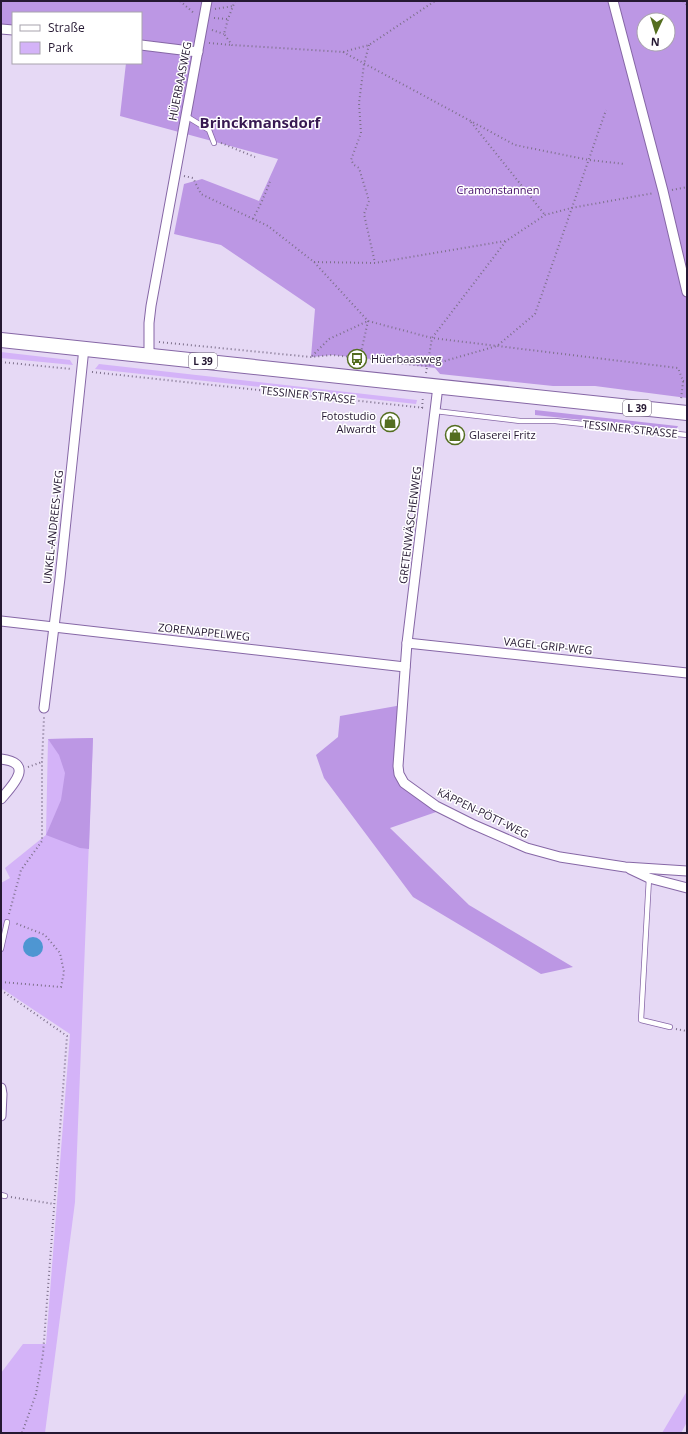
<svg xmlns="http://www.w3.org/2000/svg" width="688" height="1434" viewBox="0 0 688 1434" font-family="'Open Sans',sans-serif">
  <rect width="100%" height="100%" fill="#e6d9f5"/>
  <g fill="#d4b3f8">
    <path d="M1,352L70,360L73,365L1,358Z"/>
    <path d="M99,364L417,400L416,404L95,369Z"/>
    <path d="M93,738L75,1202L45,1433H1V1373L23,1344H46L70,1034L1,988V883L10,878L5,868L46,835L48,739Z"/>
    <path d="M687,1391V1422L681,1433H662Z"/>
  </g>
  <g fill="#bc97e4" fill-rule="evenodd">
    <path d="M1,1H687V398L595,386H553L440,374L435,368L393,363L381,360L332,355L311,357L315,309L221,245L174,234L184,184L202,179L259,201L278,159L120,116L126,63H141V13H13V30L1,29ZM644,20H668V44H644Z"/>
    <path d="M535,410L677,426H678L676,430L535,415Z"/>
    <path d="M402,705L399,774L439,811L390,828L469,905L573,967L541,974L490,943L413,897L324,778L316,755L338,737L340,716Z"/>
    <path d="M93,738L89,849L80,848L46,835L61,800L65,773L59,755L48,739Z"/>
  </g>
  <circle fill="#4e96d2" cx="33" cy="947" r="10"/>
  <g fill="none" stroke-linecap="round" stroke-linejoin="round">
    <defs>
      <g id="lane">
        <path d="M186,116L209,130L214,143"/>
        <path d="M435,411L520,421H555L687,435"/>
        <path d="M649,878L641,1020L670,1027"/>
        <path d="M1,949L7,922"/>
        <path d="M1,1195L5,1196"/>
      </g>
      <g id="street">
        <path d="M613,1L663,191L687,292"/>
        <path d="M1,29L13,30"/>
        <path d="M141,45L198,52"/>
        <path d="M149,355V323L151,306L207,1"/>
        <path d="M438,386L407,643L398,766L399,774L404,783L436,806L472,824L527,848L560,857L625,867L687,871"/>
        <path d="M1,621L405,667"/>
        <path d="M407,643L687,673"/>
        <path d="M44,708L60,578L84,348"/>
        <path d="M1,759C35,763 13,785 1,799"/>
        <path d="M630,869L649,878L687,888"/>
        <path d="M1,1088L2,1094L1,1116"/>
      </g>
      <path id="primary" d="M1,340L687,413"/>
    </defs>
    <use href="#lane" stroke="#8667a6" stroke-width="6"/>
    <use href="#street" stroke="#8667a6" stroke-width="11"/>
    <use href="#primary" stroke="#8667a6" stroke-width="16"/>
    <g stroke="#7d708b" stroke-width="2" stroke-dasharray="1 3" stroke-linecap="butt">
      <path d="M180,1L195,14"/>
      <path d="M235,1L228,19L224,34L232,45L343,52L369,45L435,1"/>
      <path d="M683,1L687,5"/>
      <path d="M215,9L234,6"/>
      <path d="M214,18L227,19"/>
      <path d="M212,30L224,34"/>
      <path d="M209,43L232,45"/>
      <path d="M369,45L364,64L359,103L361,133L351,160L354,165L359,168L369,201L364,214L375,263"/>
      <path d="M343,52L515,145L589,160L625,164"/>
      <path d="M471,122L545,215"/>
      <path d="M221,143L255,157"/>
      <path d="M184,176L193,178L201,194L268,226L314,262L368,321L432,338L678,368L683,381L681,400"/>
      <path d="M672,190L687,187"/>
      <path d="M253,219L262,201L270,182"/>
      <path d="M314,262L375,263L505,241"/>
      <path d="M159,342L311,357L332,355L381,360L393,363L427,366L497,346L535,314L606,110"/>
      <path d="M312,356L329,339L368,321"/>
      <path d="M360,357L368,321"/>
      <path d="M1,362L71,369"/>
      <path d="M92,372L425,408"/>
      <path d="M426,373L432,338L506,241L545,215L571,208L654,193"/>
      <path d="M683,381L687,382"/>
      <path d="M422,408L423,397"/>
      <path d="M28,767L42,762"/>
      <path d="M9,914L21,870L42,841V762L44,717"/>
      <path d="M1,982L61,987L64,972L60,953L45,935L15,923"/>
      <path d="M1,990L67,1036L43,1354L36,1394L22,1433"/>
      <path d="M676,1029L687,1031"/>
      <path d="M11,1197L54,1204"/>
    </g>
    <use href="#lane" stroke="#fff" stroke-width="4.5"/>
    <use href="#street" stroke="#fff" stroke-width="9"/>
    <use href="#primary" stroke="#fff" stroke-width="14"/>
  </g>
  <defs>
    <symbol id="bus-ring" viewBox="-11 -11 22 22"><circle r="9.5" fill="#fff" stroke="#546e20" stroke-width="1.5"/><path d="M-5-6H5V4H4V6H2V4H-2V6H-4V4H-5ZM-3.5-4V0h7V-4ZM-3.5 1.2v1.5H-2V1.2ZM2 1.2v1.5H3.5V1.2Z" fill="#546e20"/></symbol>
    <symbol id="shop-ring" viewBox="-11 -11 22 22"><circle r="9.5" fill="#fff" stroke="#546e20" stroke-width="1.5"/><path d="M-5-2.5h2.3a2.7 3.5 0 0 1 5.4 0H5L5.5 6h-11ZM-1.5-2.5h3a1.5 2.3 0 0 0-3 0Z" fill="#546e20"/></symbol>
  </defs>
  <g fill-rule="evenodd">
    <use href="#bus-ring" x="346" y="348" width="22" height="22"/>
    <use href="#shop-ring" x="379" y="411" width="22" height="22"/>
    <use href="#shop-ring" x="444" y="424" width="22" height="22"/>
  </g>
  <g text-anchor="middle" stroke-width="3" stroke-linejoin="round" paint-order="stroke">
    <g fill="#fff" stroke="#665d70" stroke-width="1">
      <rect x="189" y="353" width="28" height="16" rx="3"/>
      <rect x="623" y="400" width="28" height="16" rx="3"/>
    </g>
    <g font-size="10" font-weight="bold" fill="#251832">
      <text x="203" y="365">L 39</text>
      <text x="637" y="412">L 39</text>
    </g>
    <g font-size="11" fill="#251832" stroke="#fff">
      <text transform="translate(180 81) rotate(-79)" y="4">HÜERBAASWEG</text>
      <text transform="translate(308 395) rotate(6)" y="4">TESSINER STRASSE</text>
      <text transform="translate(630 429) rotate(6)" y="4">TESSINER STRASSE</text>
      <text transform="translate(410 525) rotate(-83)" y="4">GRETENWÄSCHENWEG</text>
      <text transform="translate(53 527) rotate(-84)" y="4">UNKEL-ANDREES-WEG</text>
      <text transform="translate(204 632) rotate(6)" y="4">ZORENAPPELWEG</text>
      <text transform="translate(548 646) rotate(6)" y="4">VAGEL-GRIP-WEG</text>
      <text transform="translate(483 813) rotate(26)" y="4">KÄPPEN-PÖTT-WEG</text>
    </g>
    <g font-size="11" fill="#420967" stroke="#fff">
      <text x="498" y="194">Cramonstannen</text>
    </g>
    <g font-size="11" fill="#251832" stroke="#fff" text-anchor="start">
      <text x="371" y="363">Hüerbaasweg</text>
      <text x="376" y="420" text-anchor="end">Fotostudio<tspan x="376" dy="13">Alwardt</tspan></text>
      <text x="469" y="439">Glaserei Fritz</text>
    </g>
    <g font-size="15" font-weight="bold" fill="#371851" stroke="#fff">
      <text x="260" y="128">Brinckmansdorf</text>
    </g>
  </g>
  <rect width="688" height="1434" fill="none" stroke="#251832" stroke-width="4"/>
  <rect x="12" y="12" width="130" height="52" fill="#ffffff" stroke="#a8a3ad"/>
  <rect x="20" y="25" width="20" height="6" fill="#ffffff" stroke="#a8a3ad"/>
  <text x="48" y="32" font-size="12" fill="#251832">Straße</text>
  <rect x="20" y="42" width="20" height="12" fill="#d4b3f8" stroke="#a8a3ad"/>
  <text x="48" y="52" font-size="12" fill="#251832">Park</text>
  <g transform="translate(656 32) rotate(184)"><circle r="19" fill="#ffffff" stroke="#a8a3ad"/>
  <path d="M0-3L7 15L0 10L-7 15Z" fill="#546e20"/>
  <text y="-6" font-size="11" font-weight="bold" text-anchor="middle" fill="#251832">N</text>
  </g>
</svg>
